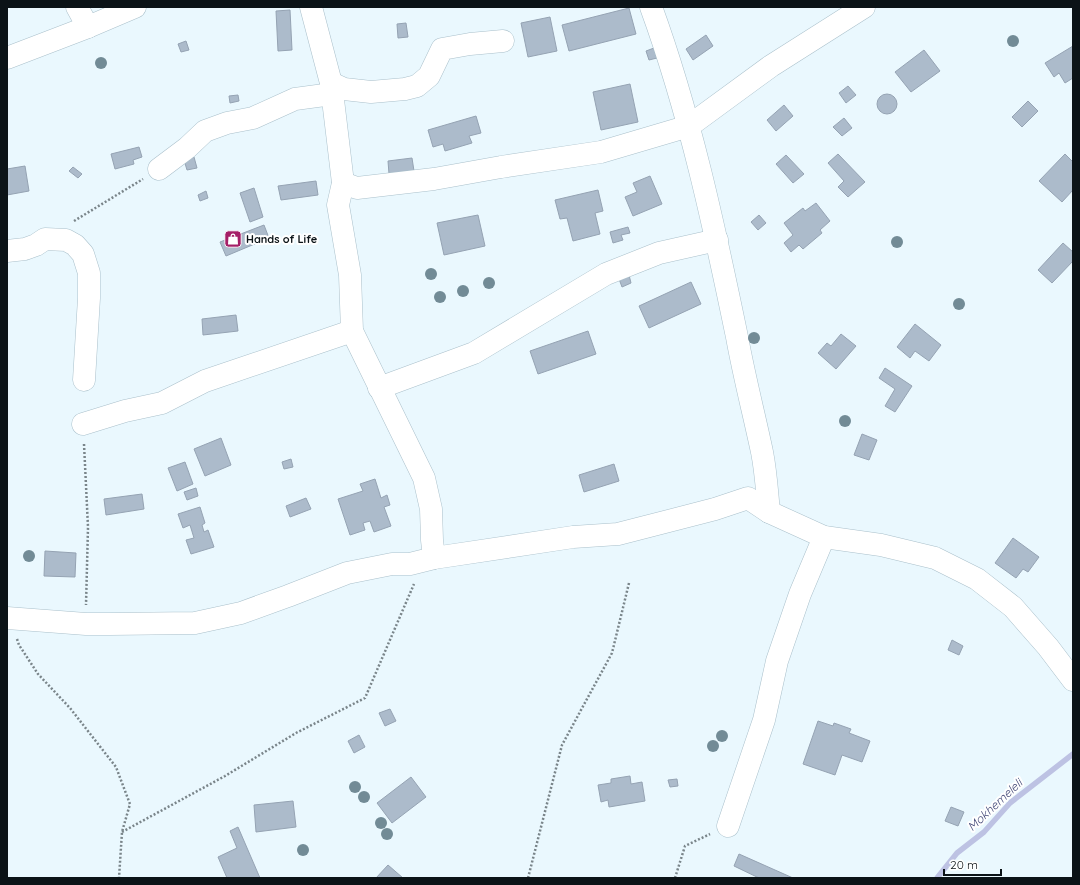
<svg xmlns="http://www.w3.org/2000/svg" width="1080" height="885" viewBox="0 0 1080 885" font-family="Quicksand,sans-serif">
  <rect width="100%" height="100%" fill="#eaf8fe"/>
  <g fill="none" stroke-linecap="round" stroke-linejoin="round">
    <path stroke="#bdc2e3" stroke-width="5.5" d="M937,878L957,853L984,832L1010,803L1073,754"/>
  </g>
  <g fill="#acbbcb" stroke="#95a3b3">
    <path d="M629,8L636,34L569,51L562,25Z"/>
    <path d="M290,10L292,50L278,51L276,11Z"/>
    <path d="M550,17L557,51L528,57L521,23Z"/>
    <path d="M406,23L408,37L398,38L397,24Z"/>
    <path d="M706,35L713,46L693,60L686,49Z"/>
    <path d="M186,41L189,50L181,52L178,44Z"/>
    <path d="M1073,46V78L1065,83L1059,73L1054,77L1045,63Z"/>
    <path d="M654,48L657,58L649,60L646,51Z"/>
    <path d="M924,50L940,71L911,92L895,72Z"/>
    <path d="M630,84L638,122L601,130L593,92Z"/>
    <path d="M848,86L856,95L846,103L839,93Z"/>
    <circle cx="887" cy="104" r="10"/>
    <path d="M238,95L239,101L230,103L229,96Z"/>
    <path d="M1028,101L1038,111L1022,127L1012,117Z"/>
    <path d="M784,105L793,116L776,131L767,120Z"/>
    <path d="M476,116L481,133L469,136L472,143L445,151L443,144L433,147L428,130Z"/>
    <path d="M844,118L852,128L842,136L833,127Z"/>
    <path d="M139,147L142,157L133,160L134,164L115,169L111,154Z"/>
    <path d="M838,154L865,182L848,197L838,187L844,181L828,163Z"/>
    <path d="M1065,154L1073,162V190L1062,202L1039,181Z"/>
    <path d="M786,155L804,174L793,183L776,164Z"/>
    <path d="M194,157L197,168L187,170L184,160Z"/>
    <path d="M412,158L414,171L389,174L388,161Z"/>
    <path d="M25,166L29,191L7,195V169Z"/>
    <path d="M73,167L82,174L78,178L69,171Z"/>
    <path d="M650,176L662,204L633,216L625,197L637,192L633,183Z"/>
    <path d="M316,181L318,195L281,200L278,186Z"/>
    <path d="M254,188L263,217L250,222L240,193Z"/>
    <path d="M598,190L603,211L595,213L600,234L573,241L567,218L560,219L555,200Z"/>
    <path d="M206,191L208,198L200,201L198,195Z"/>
    <path d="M816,203L830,221L820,230L822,233L803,249L799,245L791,252L784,243L793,235L784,223L803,208L805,211Z"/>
    <path d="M478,215L485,246L444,255L437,223Z"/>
    <path d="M759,215L766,223L758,230L751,222Z"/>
    <path d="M264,225L269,238L226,256L220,242Z"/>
    <path d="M628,227L630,233L621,235L623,240L613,243L610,232Z"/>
    <path d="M1063,243L1073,252V261L1052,283L1038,270Z"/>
    <path d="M629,275L631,283L622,287L619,279Z"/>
    <path d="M691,282L701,304L649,328L639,306Z"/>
    <path d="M236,315L238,331L203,335L202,319Z"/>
    <path d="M915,324L941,345L929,361L915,351L910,358L897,347Z"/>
    <path d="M588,331L596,354L538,374L530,351Z"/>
    <path d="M841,334L856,346L836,369L818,353L827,343L831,346Z"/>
    <path d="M885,368L912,386L895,412L885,406L895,389L879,378Z"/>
    <path d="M862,434L877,440L869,460L854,455Z"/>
    <path d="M221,438L231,465L205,476L194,449Z"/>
    <path d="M291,459L293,467L284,469L282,462Z"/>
    <path d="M185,462L193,484L177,491L168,468Z"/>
    <path d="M614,464L619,481L584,492L579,475Z"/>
    <path d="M375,479L381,498L387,495L390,505L384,507L391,526L374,532L370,521L363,523L365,530L350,535L338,499L363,491L360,484Z"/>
    <path d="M196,488L198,496L187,500L184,492Z"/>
    <path d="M142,494L144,509L106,515L104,499Z"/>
    <path d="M306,498L311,509L290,517L286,506Z"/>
    <path d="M200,507L205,523L202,525L204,532L208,530L214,547L191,554L186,540L194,538L190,525L183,528L178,514Z"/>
    <path d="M1013,538L1039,557L1028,572L1023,569L1016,578L995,563Z"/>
    <path d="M45,551L76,553L75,577L44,576Z"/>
    <path d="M952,640L963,646L959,655L948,650Z"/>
    <path d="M390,709L396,721L385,726L379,713Z"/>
    <path d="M818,721L833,726L834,723L851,729L849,733L870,741L862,762L842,755L835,775L803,764Z"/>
    <path d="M359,735L365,747L354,753L348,741Z"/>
    <path d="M630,776L631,784L642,782L645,801L609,807L608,800L601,802L598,785L611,783V779Z"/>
    <path d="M411,777L426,797L392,823L377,803Z"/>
    <path d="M677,779L678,786L670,787L668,780Z"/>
    <path d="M293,801L296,827L256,832L254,805Z"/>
    <path d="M951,807L964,812L958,826L945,821Z"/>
    <path d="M238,827L260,878H227L218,857L237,848L230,831Z"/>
    <path d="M739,854L793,878H759L734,866Z"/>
    <path d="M388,865L403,878H376Z"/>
  </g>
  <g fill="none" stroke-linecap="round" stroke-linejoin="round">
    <defs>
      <g id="minor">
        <path d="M77,7L88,27"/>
        <path d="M311,7L331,83L343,183L338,205L350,275L352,331L424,478L431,509L432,540L434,558"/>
        <path d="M651,7C690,114 714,226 737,337C744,376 754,414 762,452C766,472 767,492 769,512"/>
        <path d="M331,83L344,89L371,92L405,89L417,86L429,76L442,49L470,44L503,41"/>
        <path d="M159,169L187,148L205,131L227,123L253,118L295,99L332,94"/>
        <path d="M343,183L357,188L434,179L501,167L601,152L689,126L771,66L864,7"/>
        <path d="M7,251L25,249L36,245L45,239L66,240L75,245L83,254L89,273V298L84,380"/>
        <path d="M379,388L474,353L606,274L659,253L717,240"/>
        <path d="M83,424L125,411L162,403L205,381L352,331"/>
        <path d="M7,618L86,624H110L195,623L241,613L288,596L347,573L392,564H410L434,558L573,537L618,534L715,509L748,498L769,512L824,537L881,545L935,558L977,579L1013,607L1048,647L1073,680"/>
        <path d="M728,826L764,720L777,661L800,594L824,537"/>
      </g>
      <path id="major" d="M7,58L88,27L135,7"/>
    </defs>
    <use href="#minor" stroke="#aac0cb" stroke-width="23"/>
    <use href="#major" stroke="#aac0cb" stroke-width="23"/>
    <g stroke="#7a858a" stroke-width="2.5" stroke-dasharray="2 2" stroke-linecap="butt">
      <path d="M74,221L143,179"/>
      <path d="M84,444L88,527L86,605"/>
      <path d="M17,639L19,645L38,674L70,708L116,767L130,804L122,832L119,878"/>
      <path d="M122,832L225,776L296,733L365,698L414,584"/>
      <path d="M528,878L562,745L612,653L629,583"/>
      <path d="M675,878L685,846L710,834"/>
    </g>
    <use href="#minor" stroke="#fff" stroke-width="22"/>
    <use href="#major" stroke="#fff" stroke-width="22"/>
  </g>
  <g fill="#728b96">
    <circle cx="1013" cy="41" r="6"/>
    <circle cx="101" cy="63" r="6"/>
    <circle cx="897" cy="242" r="6"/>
    <circle cx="431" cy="274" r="6"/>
    <circle cx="489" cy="283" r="6"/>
    <circle cx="463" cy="291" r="6"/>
    <circle cx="440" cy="297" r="6"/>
    <circle cx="959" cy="304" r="6"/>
    <circle cx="754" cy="338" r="6"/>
    <circle cx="845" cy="421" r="6"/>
    <circle cx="29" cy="556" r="6"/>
    <circle cx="722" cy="736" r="6"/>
    <circle cx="713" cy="746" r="6"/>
    <circle cx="355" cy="787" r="6"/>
    <circle cx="364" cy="797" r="6"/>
    <circle cx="381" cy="823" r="6"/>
    <circle cx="387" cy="834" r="6"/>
    <circle cx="303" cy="850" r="6"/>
  </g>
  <defs>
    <symbol id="shop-square" viewBox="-11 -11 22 22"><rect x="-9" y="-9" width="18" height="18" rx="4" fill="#a51e67" stroke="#fff"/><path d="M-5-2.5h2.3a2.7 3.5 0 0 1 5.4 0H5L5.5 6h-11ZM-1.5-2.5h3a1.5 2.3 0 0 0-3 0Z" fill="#fff"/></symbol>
  </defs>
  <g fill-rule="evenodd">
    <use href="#shop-square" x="223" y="229" width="20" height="20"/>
  </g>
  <g text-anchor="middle" stroke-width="4" stroke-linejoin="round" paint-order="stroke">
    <g font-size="11" font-weight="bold" fill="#0b1317" stroke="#fff" text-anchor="start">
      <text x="246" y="243">Hands of Life</text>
    </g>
    <g font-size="12" font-style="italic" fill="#464b79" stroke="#fff">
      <text transform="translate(995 805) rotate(-43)" y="4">Mokhemeleli</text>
    </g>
  </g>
  <rect width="1080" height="885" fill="none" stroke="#0b1317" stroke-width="16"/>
  <path d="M944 869v6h57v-6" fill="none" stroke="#0b1317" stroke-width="2"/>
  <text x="950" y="869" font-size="12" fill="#0b1317" stroke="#ffffff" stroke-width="3" paint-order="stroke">20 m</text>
</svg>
